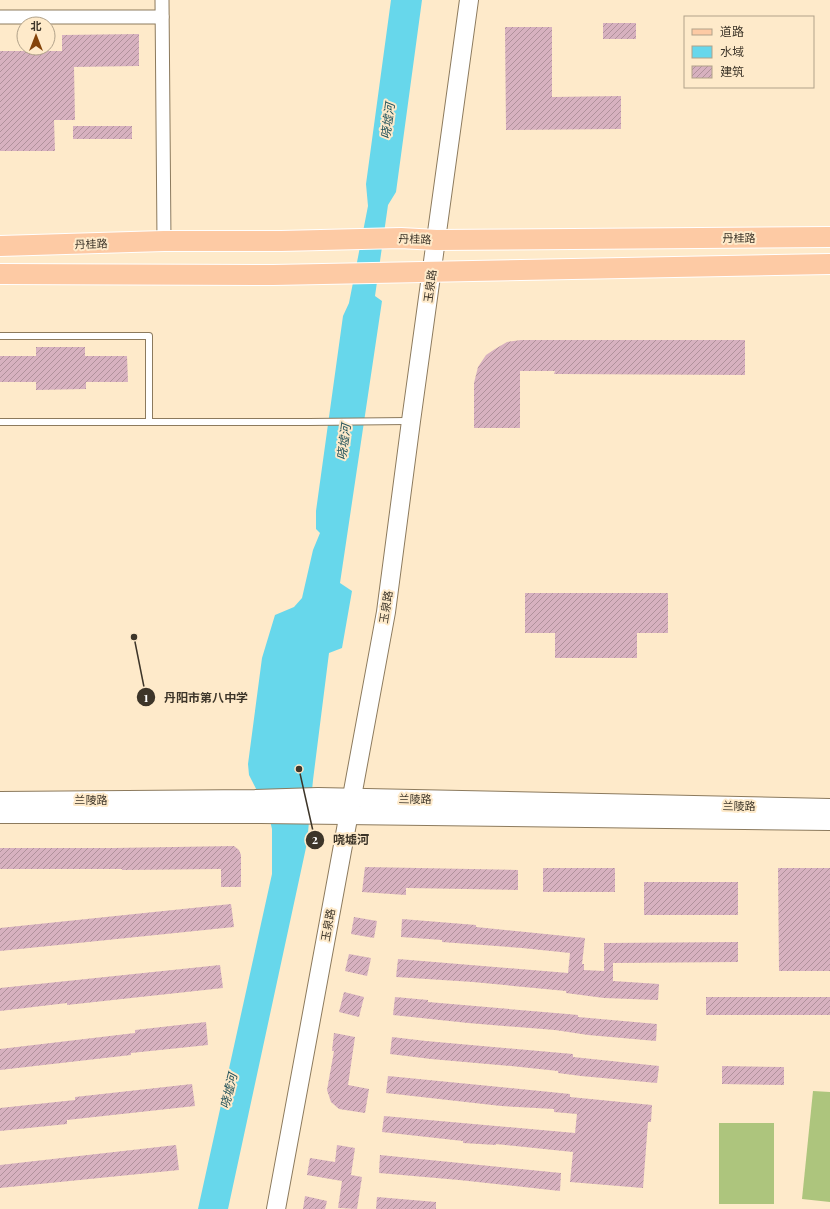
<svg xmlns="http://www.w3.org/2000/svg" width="830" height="1209" viewBox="0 0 830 1209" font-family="'Playfair Display','Noto Sans SC',serif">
  <defs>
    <pattern id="building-hatch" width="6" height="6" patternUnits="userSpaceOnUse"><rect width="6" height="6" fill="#d7b1bf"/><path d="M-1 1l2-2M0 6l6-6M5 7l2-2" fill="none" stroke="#b0919b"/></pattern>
  </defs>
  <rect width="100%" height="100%" fill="#feeaca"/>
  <g fill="#adc57d">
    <path d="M813,1091L830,1092V1202L802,1199Z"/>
    <rect x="719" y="1123" width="55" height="81"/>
  </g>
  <path fill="#67d7eb" d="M391,0H422L396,192L388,205L375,296L382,301L340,583L352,591L342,648L329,653L313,780L307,843L228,1209H198L272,874V829L268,812L249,775L248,764L262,658L275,615L294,607L302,598L313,550L320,533L316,529V511L343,316L349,303L368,206L366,184Z"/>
  <g fill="url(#building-hatch)">
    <rect x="603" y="23" width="33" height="16"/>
    <path d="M505,27H552V97L621,96V129L506,130Z"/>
    <path d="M139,34V66L74,67L75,120H54L55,151H0V51H62V35Z"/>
    <rect x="73" y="126" width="59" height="13"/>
    <path d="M521,340H745V375L554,374L555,371H520V428H474V383L478,367L486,355L495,349L507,342Z"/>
    <path d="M36,347H85V356H127L128,382H86V389L36,390V382H0V356H36Z"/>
    <path d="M525,593H668V633H637V658H555V633H525Z"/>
    <path d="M234,846L239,850L241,855V887H221V869L122,870V869H0V848H114Z"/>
    <path d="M365,867L518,870V890L406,888V895L362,892Z"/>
    <rect x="543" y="868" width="72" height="24"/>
    <path d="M778,868H830V971H779Z"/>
    <rect x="644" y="882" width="94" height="33"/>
    <path d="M231,904L234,927L0,951V928Z"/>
    <path d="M354,917L377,921L374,938L351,934Z"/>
    <path d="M402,919L476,925V927L585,938L582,964H584V970L604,971V943L738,942V962L613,963V981L659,984L658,1000L604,998L566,993V991L473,982L396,977L398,959L568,973L570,953L522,948L442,942V940L401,937Z"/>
    <path d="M349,954L371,958L367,976L345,971Z"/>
    <path d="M220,965L223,988L67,1005V1003L0,1011V988Z"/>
    <path d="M344,992L364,997L359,1017L339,1012Z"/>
    <path d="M395,997L428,1000V1002L567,1014L578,1015V1017L657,1024L656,1041L588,1035L555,1030L468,1023L393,1015Z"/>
    <rect x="706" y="997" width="124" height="18"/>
    <path d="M206,1022L208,1045L131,1053V1055L0,1070V1049L135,1033V1030Z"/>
    <path d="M334,1033L355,1037L348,1085L369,1089L365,1113L339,1109L331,1102L327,1090L334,1051H332Z"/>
    <path d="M392,1037L426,1041L573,1054V1057L659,1066L657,1083L581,1076L558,1073V1071L511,1066L431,1059L390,1054Z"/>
    <path d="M722,1066L784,1067V1085L722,1084Z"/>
    <path d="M388,1076L560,1093L570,1094V1097L652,1105L651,1122H648L643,1188L570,1182L573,1152L496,1144V1145L463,1143V1141L382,1132L384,1116L575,1133L577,1114L554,1112V1109L501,1106L386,1093Z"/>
    <path d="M192,1084L195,1106L67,1120V1124L0,1131V1108L75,1100V1097Z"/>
    <path d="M176,1145L179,1170L0,1188V1165Z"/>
    <path d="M337,1145L355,1148L351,1175L362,1177L357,1209L338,1208L342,1181L307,1175L310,1158L335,1162Z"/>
    <path d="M380,1155L561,1173L560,1191L459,1180L379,1173Z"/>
    <path d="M305,1196L327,1201L325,1209H303Z"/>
    <path d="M377,1197L436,1202V1209H376Z"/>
  </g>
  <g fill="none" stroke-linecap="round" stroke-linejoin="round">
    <defs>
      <g id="lane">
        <path d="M0,336H149V422"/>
        <path d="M0,422H309L408,421"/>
      </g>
      <g id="street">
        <path d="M162,0L164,241"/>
        <path d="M0,17H162"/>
      </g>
      <g id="secondary">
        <path d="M0,801L255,799L318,797L830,808"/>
        <path d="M0,814H261L830,821"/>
        <path d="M276,1209L386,612L411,421L469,0"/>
      </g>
      <g id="primary">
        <path d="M0,246L164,241H281L401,238L436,240L830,237"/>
        <path d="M0,274L273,275L830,264"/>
      </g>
    </defs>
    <use href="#lane" stroke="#8c7a5d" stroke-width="8"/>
    <use href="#street" stroke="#8c7a5d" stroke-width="15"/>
    <use href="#secondary" stroke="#8c7a5d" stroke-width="20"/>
    <use href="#primary" stroke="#fff" stroke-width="22"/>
    <use href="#lane" stroke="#fff" stroke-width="6"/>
    <use href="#street" stroke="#fff" stroke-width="13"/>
    <use href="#secondary" stroke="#fff" stroke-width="18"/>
    <use href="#primary" stroke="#fdcaa4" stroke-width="20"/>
  </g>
  <g text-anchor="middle" stroke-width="4" stroke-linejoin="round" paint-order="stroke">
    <g font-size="11" fill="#3d3529" stroke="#feeaca">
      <text x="739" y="242">丹桂路</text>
      <text transform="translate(415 239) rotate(2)" y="4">丹桂路</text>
      <text transform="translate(91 244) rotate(-2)" y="4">丹桂路</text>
      <text transform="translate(430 286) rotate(-82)" y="4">玉泉路</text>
      <text transform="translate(386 607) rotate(-81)" y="4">玉泉路</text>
      <text transform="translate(415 799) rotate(1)" y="4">兰陵路</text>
      <text x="91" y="804">兰陵路</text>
      <text transform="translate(739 806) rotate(1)" y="4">兰陵路</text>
      <text transform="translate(328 925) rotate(-80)" y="4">玉泉路</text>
    </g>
    <g font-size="12" font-style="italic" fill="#1f5059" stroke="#feeaca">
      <text transform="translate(388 121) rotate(-82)" y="4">哓墟河</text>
      <text transform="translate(344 442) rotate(-82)" y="4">哓墟河</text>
      <text transform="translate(229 1091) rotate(-76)" y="4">哓墟河</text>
    </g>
  </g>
  <path fill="none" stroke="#3d3529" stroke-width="1.5" d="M134 637L146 697M299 769L315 840"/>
  <g fill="#3d3529" stroke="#feeaca" stroke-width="1.5">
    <circle cx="134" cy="637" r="4"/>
    <circle cx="299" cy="769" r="4"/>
    <circle cx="146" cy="697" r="10"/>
    <circle cx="315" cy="840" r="10"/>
  </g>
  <g font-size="12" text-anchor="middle" font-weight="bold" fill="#fff">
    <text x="146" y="702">1</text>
    <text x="315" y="844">2</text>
  </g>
  <g font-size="12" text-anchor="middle" font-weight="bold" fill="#3d3529" stroke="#feeaca" stroke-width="4" stroke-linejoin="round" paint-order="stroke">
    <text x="206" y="702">丹阳市第八中学</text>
    <text x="351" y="844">哓墟河</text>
  </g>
  <rect x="684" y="16" width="130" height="72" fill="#feeaca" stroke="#b1a28a"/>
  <rect x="692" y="29" width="20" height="6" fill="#fdcaa4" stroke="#b1a28a"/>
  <text x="720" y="36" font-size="12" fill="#3d3529">道路</text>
  <rect x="692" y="46" width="20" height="12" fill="#67d7eb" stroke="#b1a28a"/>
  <text x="720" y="56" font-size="12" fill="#3d3529">水域</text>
  <rect x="692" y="66" width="20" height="12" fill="url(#building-hatch)" stroke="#b1a28a"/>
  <text x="720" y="76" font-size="12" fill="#3d3529">建筑</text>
  <g transform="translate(36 36)"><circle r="19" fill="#feeaca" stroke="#b1a28a"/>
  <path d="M0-3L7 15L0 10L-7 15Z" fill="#84440a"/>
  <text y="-6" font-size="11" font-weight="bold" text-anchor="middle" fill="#3d3529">北</text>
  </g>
</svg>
